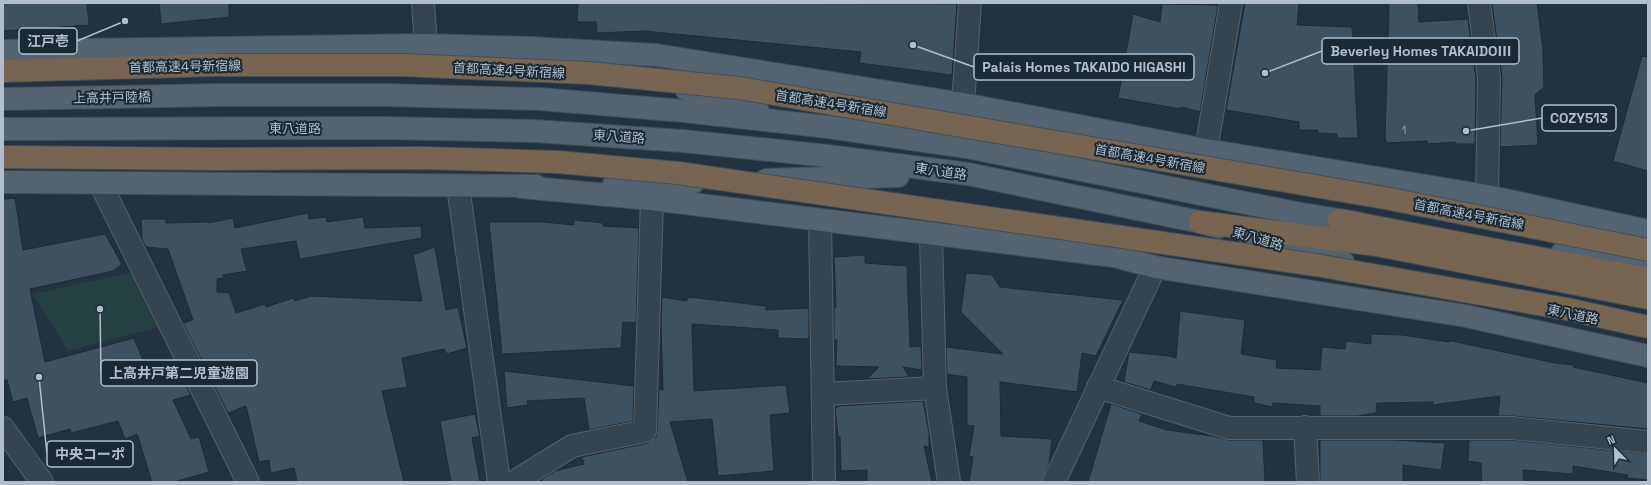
<svg xmlns="http://www.w3.org/2000/svg" width="1651" height="485" viewBox="0 0 1651 485" font-family="'Space Grotesk','Noto Sans JP',sans-serif">
  <rect width="100%" height="100%" fill="#223241"/>
  <path fill="#244142" d="M138,271L166,325L68,351L33,294Z"/>
  <g fill="#3d5160" stroke="#1d2b37">
    <path d="M3,3H87L89,25L3,31Z"/>
    <path d="M159,3H229V17L161,24Z"/>
    <path d="M578,3L957,4L952,75L859,63L861,52L644,31L597,33L596,22H577Z"/>
    <path d="M1245,3H1299L1297,25L1352,27L1358,138H1337V134L1318,133V130H1299V122L1226,110Z"/>
    <path d="M1389,3H1418L1419,22L1468,19L1476,79L1475,144H1456V142L1427,144V141L1387,143L1385,138Z"/>
    <path d="M1492,3H1537L1543,50L1544,87L1535,95L1538,145L1500,147L1502,78Z"/>
    <path d="M1162,4L1218,5L1200,112L1181,107V109L1118,98L1133,14L1160,22Z"/>
    <path d="M1642,56L1648,57V171L1613,161Z"/>
    <path d="M15,198L23,250L105,234L122,264L113,271L30,289L45,362L134,338L146,368L173,359L191,395L173,400L191,439L199,437L209,472L174,482H152L137,434L125,439L118,421L71,433L70,429L38,438L27,398L13,402L7,380H3V199Z"/>
    <path d="M308,213L309,219L326,217L327,222L363,217L365,228L421,226L422,238L300,259L296,241L241,249L247,271L223,275L224,278L217,279V292L229,293L236,313L265,304L266,307L293,298L295,301L311,296L422,301L413,255L435,247L446,310L458,307L467,348L447,354L444,349L402,358L407,387L382,391L404,482H297L294,468L271,473L269,460L259,462L246,406L228,413L183,323L193,320L168,249L146,247L142,240L141,219H166V223L208,222L209,223L233,218L235,228Z"/>
    <path d="M574,220L603,223V226L639,228L636,323L623,322L621,348L502,354L489,222H543L574,225Z"/>
    <path d="M865,255V263L907,266L910,347L921,346L922,370L903,367L909,377L867,379L879,367L836,366L837,340H834V307H836L834,257Z"/>
    <path d="M966,273L992,275L1000,287L1123,300L1096,356L1082,353L1077,392L1000,382L1001,436L1052,439L1049,464L1042,482H969L973,457L969,456L974,426L967,425V377L947,374L946,347L1003,354L961,312Z"/>
    <path d="M662,297L686,301L689,297L766,306V310L809,308V339L778,338V330L692,324L694,391L786,385L790,413L770,415L774,471L718,476L712,419L670,422L688,482H542V479L555,471L584,464L582,457L648,443L656,437L657,431L659,389L663,390L661,325Z"/>
    <path d="M1180,311L1245,320L1241,354L1277,360L1276,368L1320,370L1322,347L1345,349L1346,341L1371,344V334L1402,335L1448,342L1452,341L1555,363L1573,365V367L1648,383V429L1513,416H1498L1500,396L1432,405L1433,402L1377,403L1376,413L1357,416H1320V406L1273,403L1272,407L1254,403V397L1177,384L1176,387L1154,381L1151,390L1124,382L1129,352L1169,356L1176,358Z"/>
    <path d="M504,371L634,386L633,421L589,430L584,398L527,401L528,405L507,408Z"/>
    <path d="M923,401L929,432V447L924,446L932,482H867V470L841,471L840,437H838L836,417L835,409L839,406Z"/>
    <path d="M1111,404L1142,414L1139,421L1167,430L1212,436L1229,440H1263L1265,482H1088Z"/>
    <path d="M475,414L480,436L472,438L480,482H451L440,421Z"/>
    <path d="M1320,440H1393L1445,443L1441,470L1403,465V482H1320Z"/>
    <path d="M1469,440H1511L1648,454V480L1627,478L1628,475L1573,466V474L1523,470L1524,482H1482L1481,463L1468,461Z"/>
  </g>
  <g fill="none" stroke-linecap="round" stroke-linejoin="round">
    <defs>
      <g id="minor">
        <path d="M423,3L426,45"/>
        <path d="M1479,3L1489,78L1487,196"/>
        <path d="M963,104L970,3"/>
        <path d="M1206,150L1231,3"/>
        <path d="M100,183L248,482"/>
        <path d="M458,186L499,482"/>
        <path d="M820,220L824,482"/>
        <path d="M931,235L935,388L949,482"/>
        <path d="M1098,387L1229,428H1512L1648,442"/>
        <path d="M823,394L935,388"/>
        <path d="M1305,427L1308,482"/>
        <path d="M3,428L42,482"/>
        <path d="M514,482L572,446L645,431L652,199"/>
        <path d="M1054,482L1155,267"/>
      </g>
      <g id="major">
        <path d="M531,48L656,55L963,104L1206,150L1487,196L1648,231"/>
        <path d="M3,51L426,45L531,48L545,52"/>
        <path d="M686,89L757,108"/>
        <path d="M3,99L221,95H384L540,99L684,111L828,127L967,147L1296,213L1358,223"/>
        <path d="M3,129L384,128L534,131L683,141L828,156L968,174L1200,222L1218,227"/>
        <path d="M766,180L898,176"/>
        <path d="M3,182L536,186"/>
        <path d="M614,184L694,182"/>
        <path d="M521,187L652,199L1114,256L1155,267L1466,316L1648,356"/>
        <path d="M1249,235L1343,262"/>
        <path d="M1562,253L1605,259L1648,262"/>
      </g>
      <g id="highway">
        <path d="M3,71L217,65"/>
        <path d="M3,157L216,159"/>
        <path d="M1339,220L1648,279"/>
        <path d="M1200,222L1377,245L1648,298"/>
      </g>
    </defs>
    <use href="#minor" stroke="#54616e" stroke-width="24"/>
    <use href="#major" stroke="#3f4d59" stroke-width="24"/>
    <use href="#highway" stroke="#414e5b" stroke-width="24"/>
    <use href="#minor" stroke="#364450" stroke-width="22"/>
    <use href="#major" stroke="#546371" stroke-width="22"/>
    <use href="#highway" stroke="#776552" stroke-width="22"/>
    <defs>
      <g id="highway-bridge">
        <path d="M217,65H402L589,73L739,88L1385,198L1648,250"/>
        <path d="M216,159L424,158L558,162L678,173L1316,265L1567,309L1648,327"/>
      </g>
    </defs>
    <use href="#highway-bridge" stroke="#414e5b" stroke-width="24" stroke-linecap="butt"/>
    <use href="#highway-bridge" stroke="#776552" stroke-width="22"/>
  </g>
  <g text-anchor="middle" stroke-width="4" stroke-linejoin="round" paint-order="stroke">
    <g font-size="11" fill="#95a3b0">
      <text x="1404" y="134">1</text>
    </g>
    <g font-size="13" fill="#b2becb" stroke="#1b2935">
      <text transform="translate(185 66) rotate(-1)" y="5">首都高速4号新宿線</text>
      <text transform="translate(509 70) rotate(3)" y="5">首都高速4号新宿線</text>
      <text transform="translate(112 97) rotate(-1)" y="5">上高井戸陸橋</text>
      <text transform="translate(831 103) rotate(9)" y="5">首都高速4号新宿線</text>
      <text x="295" y="133">東八道路</text>
      <text transform="translate(619 136) rotate(4)" y="5">東八道路</text>
      <text transform="translate(1150 158) rotate(10)" y="5">首都高速4号新宿線</text>
      <text transform="translate(941 171) rotate(8)" y="5">東八道路</text>
      <text transform="translate(1469 214) rotate(11)" y="5">首都高速4号新宿線</text>
      <text transform="translate(1258 238) rotate(16)" y="5">東八道路</text>
      <text transform="translate(1573 314) rotate(12)" y="5">東八道路</text>
    </g>
  </g>
  <path fill="none" stroke="#b2becb" stroke-width="1.5" d="M125 21L77 41M1265 73L1322 51M913 45L974 67M1466 131L1542 118M100 309L101 373M39 377L47 454"/>
  <g fill="#b2becb" stroke="#1b2935" stroke-width="1.5">
    <circle cx="125" cy="21" r="4"/>
    <circle cx="1265" cy="73" r="4"/>
    <circle cx="913" cy="45" r="4"/>
    <circle cx="1466" cy="131" r="4"/>
    <circle cx="100" cy="309" r="4"/>
    <circle cx="39" cy="377" r="4"/>
  </g>
  <g fill="#1b2935" stroke="#b2becb" stroke-width="1.5">
    <rect x="19" y="28" width="58" height="26" rx="4"/>
    <rect x="1322" y="38" width="197" height="26" rx="4"/>
    <rect x="974" y="54" width="220" height="26" rx="4"/>
    <rect x="1542" y="105" width="74" height="26" rx="4"/>
    <rect x="101" y="360" width="156" height="26" rx="4"/>
    <rect x="47" y="441" width="86" height="26" rx="4"/>
  </g>
  <g font-size="14" text-anchor="middle" font-weight="bold" fill="#b2becb">
    <text x="48" y="46">江戸壱</text>
    <text x="1421" y="56">Beverley Homes TAKAIDOⅢ</text>
    <text x="1084" y="72">Palais Homes TAKAIDO HIGASHI</text>
    <text x="1579" y="123">COZY513</text>
    <text x="179" y="378">上高井戸第二児童遊園</text>
    <text x="90" y="459">中央コーポ</text>
  </g>
  <rect width="1651" height="485" fill="none" stroke="#b2becb" stroke-width="8"/>
  <g transform="translate(1615 449) rotate(337)" stroke="#1b2935" stroke-width="3" paint-order="stroke">
  <path d="M0-3L7 15L0 10L-7 15Z" fill="#b2becb"/>
  <text y="-6" font-size="11" font-weight="bold" text-anchor="middle" fill="#b2becb">N</text>
  </g>
</svg>
